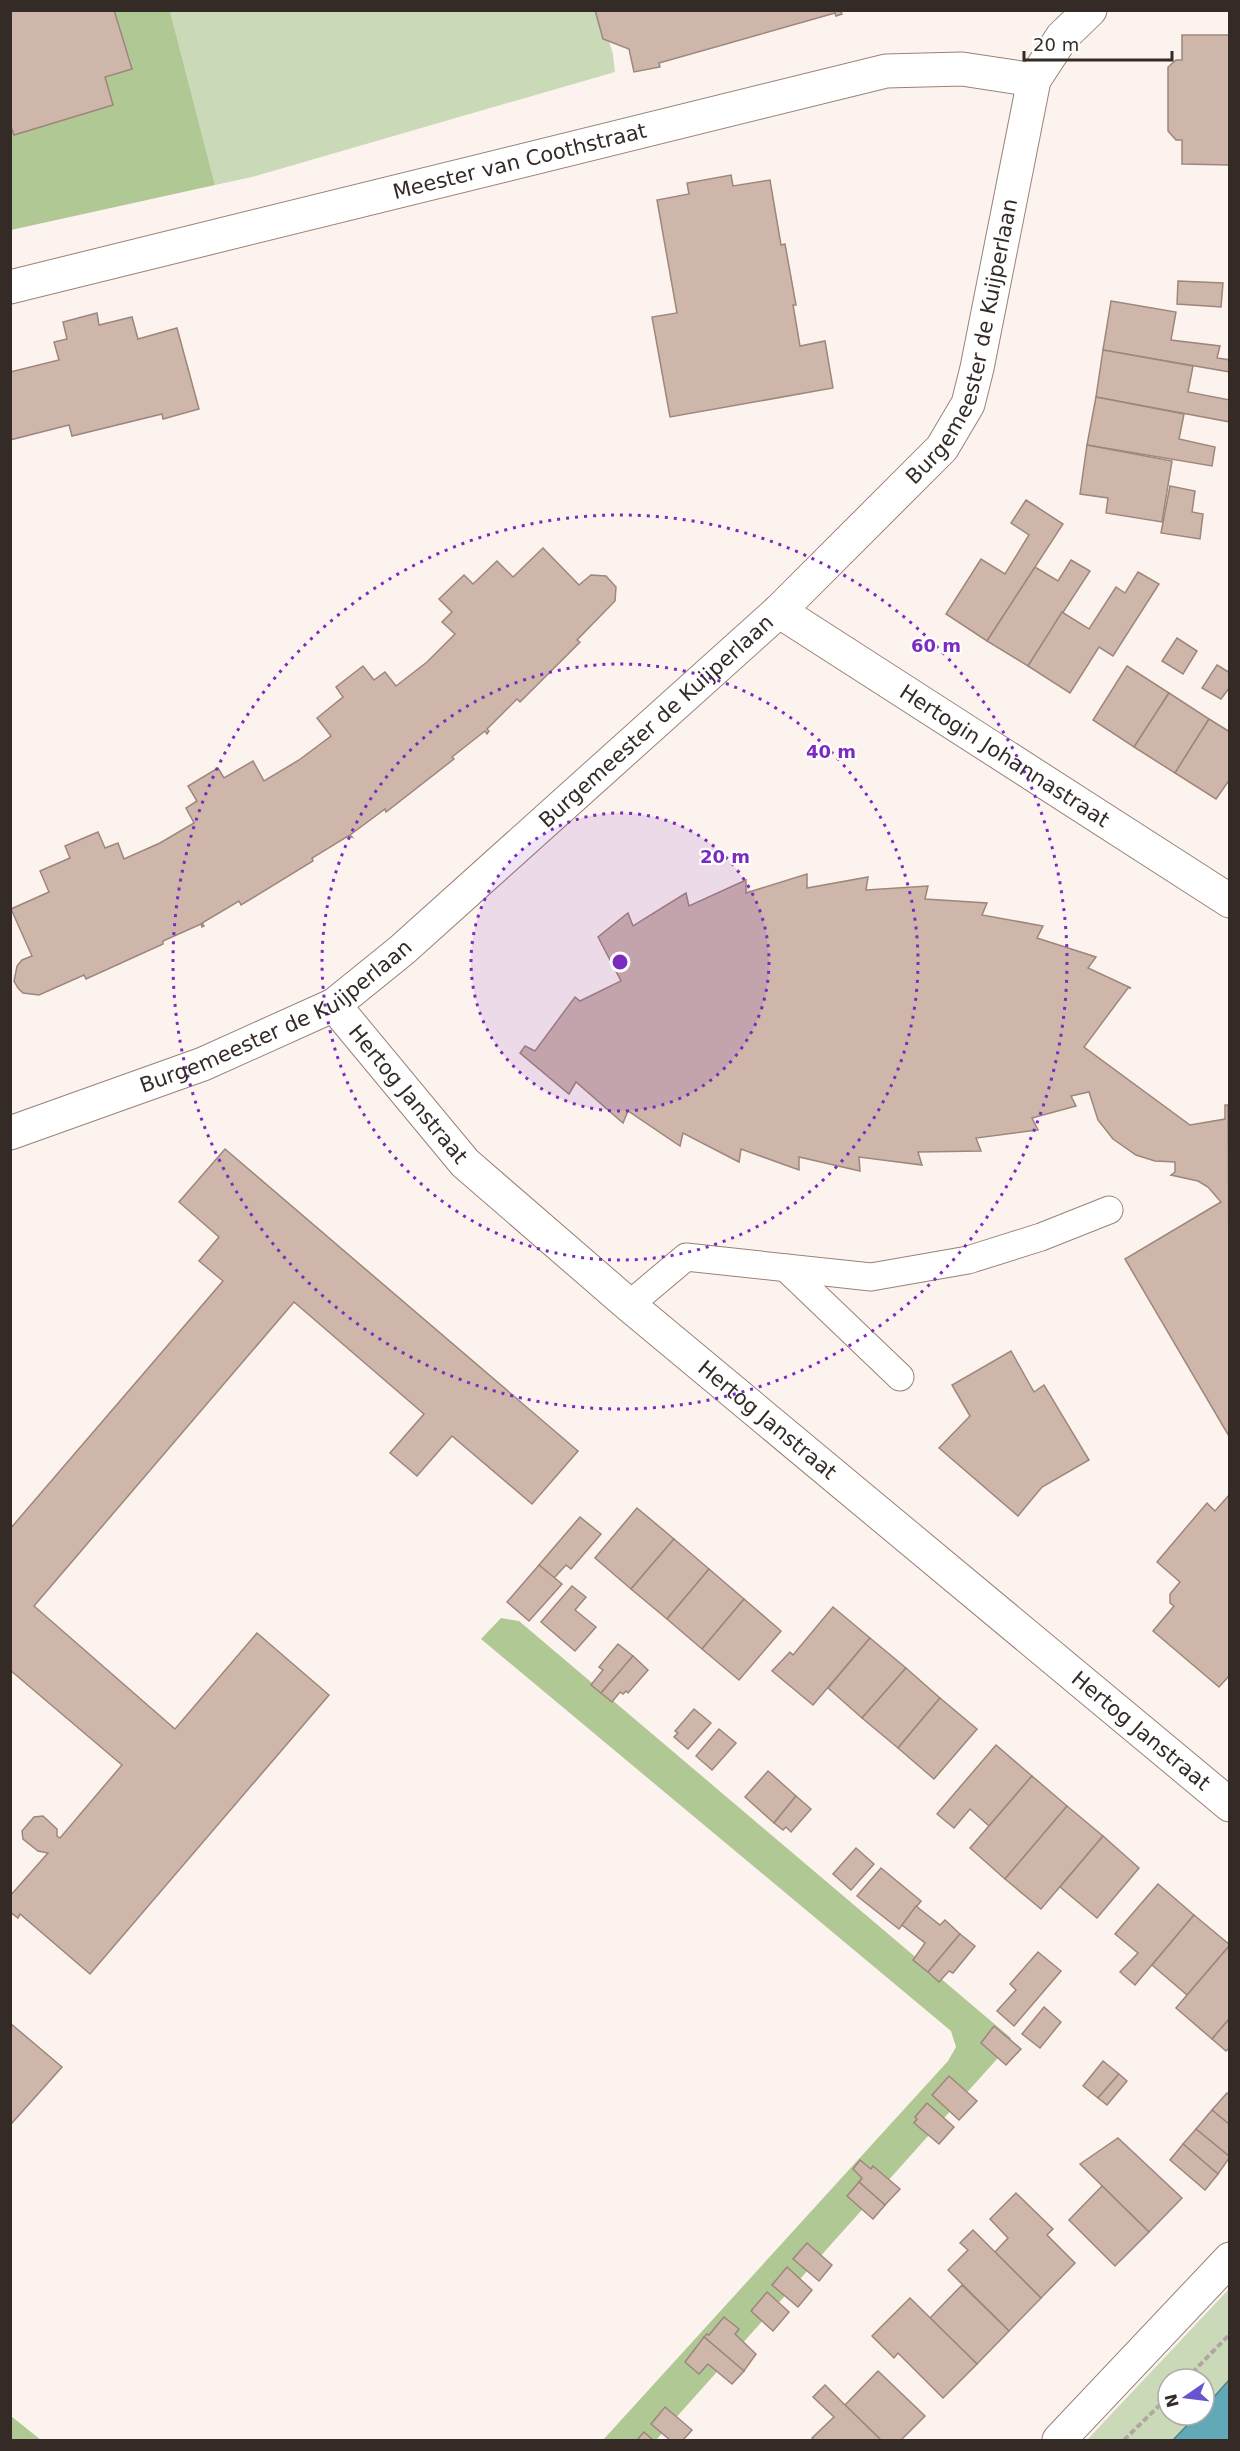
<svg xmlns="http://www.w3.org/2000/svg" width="1240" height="2451" viewBox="0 0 1240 2451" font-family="'DejaVu Sans',sans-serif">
  <rect width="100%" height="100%" fill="#fdf3ee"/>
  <g fill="#cadab8">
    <path d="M170,11H599L613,54L615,72L252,177L215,185Z"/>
    <path d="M1229,2289V2380L1204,2408V2379H1168V2415H1197L1173,2440H1087Z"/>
  </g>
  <g fill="#b0c894">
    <path d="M10,11H170L215,185L11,230Z"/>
    <path d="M501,1618L519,1621L1011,2038L1005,2050L656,2440H603L948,2061L956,2047L951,2031L481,1639Z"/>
    <path d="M10,2416H11L41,2440H11Z"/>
  </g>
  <path fill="#62a9b7" stroke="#54838c" stroke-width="1.5" d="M1229,2380V2440H1173L1197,2415H1204V2408Z"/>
  <g fill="#cfb6aa" stroke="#9d867b" stroke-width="1.5">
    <path d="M10,10H114L132,69L105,77L113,105L14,135L10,124Z"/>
    <path d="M595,10H840L842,14L836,16L835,13L659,63L660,67L634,72L629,49L603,39Z"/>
    <path d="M1182,35H1230V165L1182,164V140H1176L1168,131V67L1176,60H1182Z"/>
    <path d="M731,175L733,186L770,180L781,245L785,244L796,305H793L800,346L825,341L833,388L670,417L652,317L677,313L657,200L689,194L687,183Z"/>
    <path d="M1178,281L1223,283L1221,307L1177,304Z"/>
    <path d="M1111,301L1176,312L1171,340L1220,346L1217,358L1230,360V372L1103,350Z"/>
    <path d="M97,313L99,325L132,317L138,339L177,328L199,409L163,419L162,414L72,436L69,425L10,440V372L59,360L54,342L67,339L63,322Z"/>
    <path d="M1103,350L1193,366L1188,392L1230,400V422L1096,397Z"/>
    <path d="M1096,397L1184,414L1179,439L1215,447L1212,466L1087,445Z"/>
    <path d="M1087,445L1172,461L1162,522L1106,513L1108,498L1080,494Z"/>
    <path d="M1170,486L1195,491L1192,512L1203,514L1200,539L1161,533Z"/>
    <path d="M1026,500L1063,524L987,641L946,614L981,559L1005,574L1029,535L1011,523Z"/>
    <path d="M543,548L579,585L591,575L606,576L616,587L615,601L577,640L580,642L520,702L517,699L487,729L489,731L487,734L485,731L452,757L454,759L386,812L385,809L350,835L352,837L348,836L312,858L313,861L241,905L239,901L202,923L204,926L202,927L201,924L163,941V944L86,979L84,975L39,995L23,993L18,988L14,981L17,966L22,960L32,956L11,909L49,892L40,871L70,858L65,846L98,832L105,848L118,843L124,859L160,843L194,823L186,808L197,801L188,786L218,768L224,778L253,761L264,781L299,760L331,736L317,718L343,697L336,687L363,666L374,680L385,672L396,686L427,662L455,634L442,622L452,612L439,599L464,575L473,584L497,561L513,577Z"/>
    <path d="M1071,560L1090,571L1028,666L987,641L1035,567L1058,581Z"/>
    <path d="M1138,572L1159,584L1113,656L1099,647L1070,693L1028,666L1062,612L1089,629L1116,587L1125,593Z"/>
    <path d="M1177,638L1197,651L1183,674L1162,661Z"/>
    <path d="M1217,665L1230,673V687L1221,699L1202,688Z"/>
    <path d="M1127,666L1169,693L1134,747L1093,720Z"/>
    <path d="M1169,693L1209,719L1175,773L1134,747Z"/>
    <path d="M1209,719L1230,732V779L1216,799L1175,773Z"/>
    <path d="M807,874V888L868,877L866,890L928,886L925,899L987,903L982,915L1043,926L1037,938L1096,957L1088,968L1131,988H1128L1084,1047L1190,1125L1225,1119V1105H1228L1230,1438L1125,1259L1221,1202L1208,1187L1198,1181L1171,1175L1175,1172V1162L1155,1161L1136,1155L1113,1139L1098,1120L1089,1092L1071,1096L1076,1106L1032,1118L1038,1130L976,1138L981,1151L918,1152L922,1165L859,1157L860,1171L799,1157V1170L741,1149L739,1162L683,1133L680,1146L628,1111L623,1123L576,1082L569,1094L520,1053L525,1046L535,1051L575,997L580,1001L621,981L598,937L628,913L633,926L686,893L689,906L746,880V893Z"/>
    <path d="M225,1149L578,1451L532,1504L452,1436L417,1476L390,1453L424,1414L294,1302L34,1606L175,1729L257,1633L329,1695L90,1974L20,1914L18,1918L10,1912V1896L48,1853L38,1851L23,1839L22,1831L34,1817L43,1816L57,1829V1836L60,1838L122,1765L10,1670V1529L223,1281L199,1261L219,1237L179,1202Z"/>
    <path d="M1011,1351L1034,1392L1044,1385L1089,1460L1042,1487L1018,1516L939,1448L970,1416L952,1385Z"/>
    <path d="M1230,1494V1675L1219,1687L1153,1631L1174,1606L1170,1603V1594L1180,1582L1157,1562L1207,1503L1215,1511Z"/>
    <path d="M637,1508L674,1539L631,1589L595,1558Z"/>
    <path d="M580,1517L601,1534L571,1569L566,1565L554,1578L539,1565Z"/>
    <path d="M674,1539L709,1569L667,1619L631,1589Z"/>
    <path d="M539,1565L562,1584L529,1621L507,1602Z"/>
    <path d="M709,1569L744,1599L702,1649L667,1619Z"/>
    <path d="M572,1586L586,1597L575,1610L596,1627L575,1651L541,1622Z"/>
    <path d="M744,1599L781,1631L739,1680L702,1649Z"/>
    <path d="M833,1607L870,1638L813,1705L772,1671L790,1652L793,1655Z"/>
    <path d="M870,1638L906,1668L862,1718L828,1688Z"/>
    <path d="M618,1644L633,1656L601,1693L591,1685L603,1670L599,1667Z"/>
    <path d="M633,1656L648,1670L628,1693L626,1691L623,1694L620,1692L612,1702L601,1693Z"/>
    <path d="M906,1668L940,1698L898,1748L862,1718Z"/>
    <path d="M940,1698L977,1729L934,1779L898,1748Z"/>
    <path d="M694,1709L711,1723L688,1749L674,1737L678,1733L675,1731Z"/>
    <path d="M719,1729L736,1743L712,1770L696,1756Z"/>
    <path d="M996,1745L1032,1776L989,1826L970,1809L954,1828L937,1814Z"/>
    <path d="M768,1771L796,1796L774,1823L745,1797Z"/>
    <path d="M1032,1776L1067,1806L1005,1879L970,1848Z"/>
    <path d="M796,1796L811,1809L791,1832L786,1827L783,1830L774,1823Z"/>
    <path d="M1067,1806L1103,1836L1041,1909L1005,1879Z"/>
    <path d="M1103,1836L1139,1868L1097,1918L1060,1887Z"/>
    <path d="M856,1848L874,1864L851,1890L833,1874Z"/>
    <path d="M881,1868L921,1901L899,1929L857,1896Z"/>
    <path d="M1158,1884L1194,1915L1135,1985L1120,1972L1138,1953L1115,1934Z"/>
    <path d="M916,1906L940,1925L945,1920L960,1934L928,1972L913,1960L925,1943L902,1925Z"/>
    <path d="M1194,1915L1230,1945L1187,1995L1152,1965Z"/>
    <path d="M960,1934L975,1946L953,1973L949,1971L939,1982L928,1972Z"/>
    <path d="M1230,1945V2018L1212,2039L1176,2008Z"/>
    <path d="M1038,1952L1061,1971L1014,2026L997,2011L1016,1990L1010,1984Z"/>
    <path d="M1044,2007L1061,2022L1040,2048L1022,2034Z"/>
    <path d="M1230,2018V2047L1226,2051L1212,2039Z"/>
    <path d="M10,2023L62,2067L12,2123L10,2122Z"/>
    <path d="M994,2026L1021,2049L1006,2065L981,2043Z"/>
    <path d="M1103,2061L1119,2074L1098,2098L1083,2086Z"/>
    <path d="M1119,2074L1127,2081L1107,2105L1098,2098Z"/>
    <path d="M949,2076L977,2101L959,2120L932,2095Z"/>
    <path d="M1227,2093L1230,2095V2125L1212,2110Z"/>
    <path d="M927,2103L954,2127L939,2144L914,2123L917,2119L915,2117Z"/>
    <path d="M1212,2110L1230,2125V2157L1196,2129Z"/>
    <path d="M1196,2129L1230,2157L1218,2174L1183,2144Z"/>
    <path d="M1118,2138L1182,2198L1149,2232L1080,2164Z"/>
    <path d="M1183,2144L1218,2174L1205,2190L1170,2160Z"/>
    <path d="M860,2160L871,2169L873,2166L900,2189L885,2205L859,2182L862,2178L853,2169Z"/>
    <path d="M859,2182L885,2205L873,2219L847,2196Z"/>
    <path d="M1102,2186L1149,2232L1115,2266L1069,2220Z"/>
    <path d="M1016,2193L1053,2229L1047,2235L1075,2263L1041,2298L995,2252L1008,2238L990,2219Z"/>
    <path d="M973,2230L1041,2298L1009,2331L948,2270L968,2250L960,2243Z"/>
    <path d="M807,2243L832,2265L819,2281L793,2259Z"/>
    <path d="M787,2267L812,2290L798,2307L772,2285Z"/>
    <path d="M962,2285L1009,2331L977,2364L930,2318Z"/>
    <path d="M767,2292L789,2312L773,2331L751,2311Z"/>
    <path d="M910,2298L977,2364L943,2398L898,2353L894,2358L872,2336Z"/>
    <path d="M724,2317L739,2329L735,2334L756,2354L744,2371L704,2337L707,2334L709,2335Z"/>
    <path d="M704,2337L744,2371L732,2384L708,2364L699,2374L685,2362Z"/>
    <path d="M878,2371L925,2416L901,2440H881L845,2405Z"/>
    <path d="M825,2385L845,2405L881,2440H815L812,2438L834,2417L813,2397Z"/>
    <path d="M665,2407L692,2430L683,2440H670L651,2424Z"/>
    <path d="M644,2432L653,2440H637Z"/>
  </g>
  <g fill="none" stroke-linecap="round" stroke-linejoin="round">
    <defs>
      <g id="service">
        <path d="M786,1268L900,1377"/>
        <path d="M629,1305L686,1257L871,1277L968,1260L1041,1237L1109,1210"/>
      </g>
      <g id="minor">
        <path id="s1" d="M10,287L886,71L962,69L1034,80"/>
        <path id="s2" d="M779,611L1230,901"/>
        <path id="s3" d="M334,1005L465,1163L629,1305L1230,1805"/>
        <path id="s4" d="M10,1133L203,1064L334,1005L402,950L779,611L942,448L968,404L977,368L1034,80L1062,37L1090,10"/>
        <path d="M1059,2440L1230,2259"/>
      </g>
    </defs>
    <use href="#service" stroke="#998276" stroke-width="29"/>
    <use href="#minor" stroke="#998276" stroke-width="35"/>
    <g stroke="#b1a7a2" stroke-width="4" stroke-dasharray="6 3" stroke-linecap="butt">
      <path d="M1186,2379L1230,2334"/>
      <path d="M1124,2440L1168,2397"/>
    </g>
    <use href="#service" stroke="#fff" stroke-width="27"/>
    <use href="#minor" stroke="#fff" stroke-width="33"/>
  </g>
  <circle cx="620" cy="962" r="149" fill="#7b2cbf" fill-opacity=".12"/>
  <g fill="none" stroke="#7b2cbf" stroke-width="3" stroke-dasharray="3 6">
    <circle cx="620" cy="962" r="149"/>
    <circle cx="620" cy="962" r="298"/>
    <circle cx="620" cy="962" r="447"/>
  </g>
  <g text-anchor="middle" stroke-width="4.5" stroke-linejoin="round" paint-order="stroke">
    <g font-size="21" fill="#342a26" stroke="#fff">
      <text dy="7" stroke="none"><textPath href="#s1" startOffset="525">Meester van Coothstraat</textPath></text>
      <text dy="7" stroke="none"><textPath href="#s4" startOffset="1281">Burgemeester de Kuijperlaan</textPath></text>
      <text dy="7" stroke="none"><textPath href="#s4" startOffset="778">Burgemeester de Kuijperlaan</textPath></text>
      <text dy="7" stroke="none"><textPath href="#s2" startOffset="268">Hertogin Johannastraat</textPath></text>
      <text dy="7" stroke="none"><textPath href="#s4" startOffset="292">Burgemeester de Kuijperlaan</textPath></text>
      <text dy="7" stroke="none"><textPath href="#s3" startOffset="116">Hertog Janstraat</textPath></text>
      <text dy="7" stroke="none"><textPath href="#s3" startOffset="602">Hertog Janstraat</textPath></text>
      <text dy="7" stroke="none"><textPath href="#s3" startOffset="1088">Hertog Janstraat</textPath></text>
    </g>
  </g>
  <circle cx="620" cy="962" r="9" fill="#7b2cbf" stroke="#fff" stroke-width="3"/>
  <g font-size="18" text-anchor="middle" font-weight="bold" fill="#7b2cbf" stroke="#fff" stroke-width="4.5" stroke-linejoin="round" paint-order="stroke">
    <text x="936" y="652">60 m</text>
    <text x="831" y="758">40 m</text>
    <text x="725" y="863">20 m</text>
  </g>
  <rect width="1240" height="2451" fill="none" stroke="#342a26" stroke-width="24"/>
  <g transform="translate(1186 2397) rotate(256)"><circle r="28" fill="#ffffff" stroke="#aeaaa8" stroke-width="1.5"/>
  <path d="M0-4.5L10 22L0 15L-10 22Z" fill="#6655ce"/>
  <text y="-9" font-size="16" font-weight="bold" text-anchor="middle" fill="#342a26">N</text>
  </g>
  <path d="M1024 51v9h148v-9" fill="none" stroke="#342a26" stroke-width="3"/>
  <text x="1033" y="51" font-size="18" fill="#342a26" stroke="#ffffff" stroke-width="4.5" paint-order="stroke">20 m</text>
</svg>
